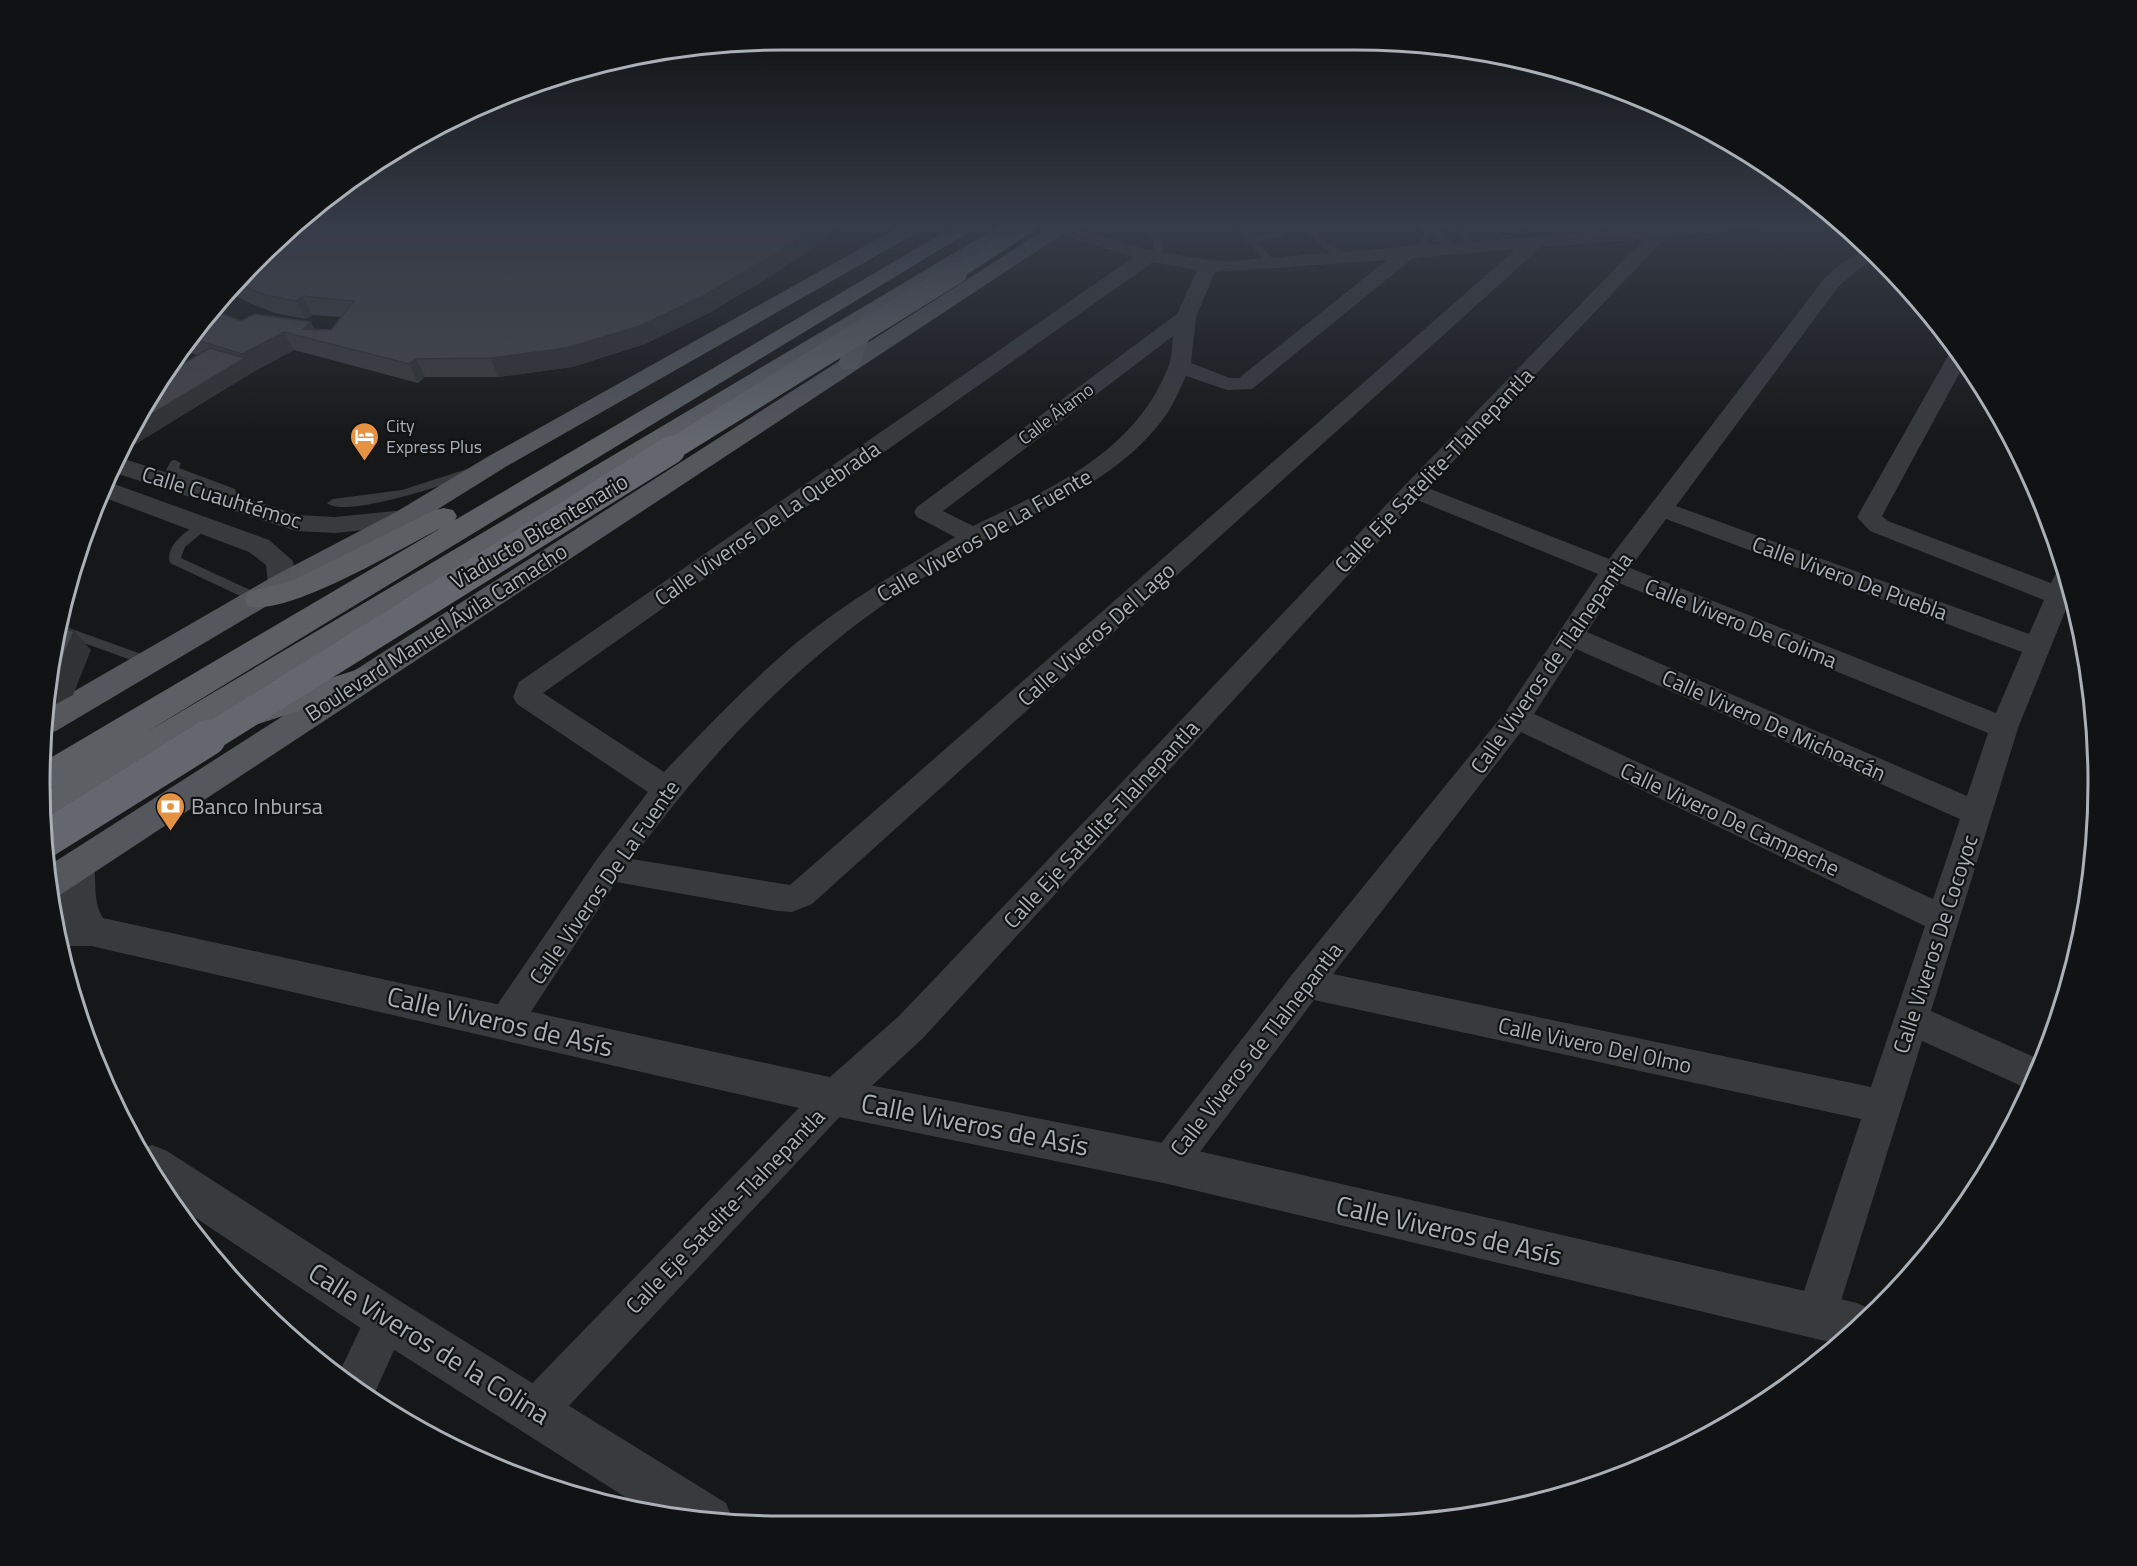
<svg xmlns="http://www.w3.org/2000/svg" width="2137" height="1566" viewBox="0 0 2137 1566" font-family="'Titillium Web',sans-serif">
  <rect width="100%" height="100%" fill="#161718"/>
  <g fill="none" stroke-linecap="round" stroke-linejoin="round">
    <g fill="#383a3d" fill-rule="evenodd">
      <path d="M1143,224H1151L1163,242L1162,260L1154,258L1153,242Z"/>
      <path d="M1232,224H1241L1253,237L1276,232L1277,230L1271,224H1281L1287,230L1282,236L1257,242L1275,261V265H1269Z"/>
      <path d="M1297,224H1306L1343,255V259H1337Z"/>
      <path d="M1416,224H1435L1453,247L1445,249L1430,231L1427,249L1419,251L1421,230Z"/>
      <path d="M1495,224L1491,227L1467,229L1475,246L1470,249L1465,246L1456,227L1464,224Z"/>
      <path d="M175,460L181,463L179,468L235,489L240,503L238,506H230L226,494L168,472L166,470L171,461Z"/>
      <path d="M470,468L474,470V474C451,483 344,519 327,503L333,499L402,490Z"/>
      <path d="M204,522L210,526L185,547L181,558L263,596L265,599L263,602H253L170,563C164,546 189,527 204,522Z"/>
      <path d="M58,624L155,659L157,662L150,667L145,665L56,633Z"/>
    </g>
    <g fill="#383a3d" fill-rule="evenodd">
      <path d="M1062,224L1149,250L1208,260L1230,261L1403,247L1411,244L1418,246L1694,224H1770L1761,229L1666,237L1428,488L1609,559L1824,279L1843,262L1868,248L1877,258L1857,270L1838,287L1676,506L2029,634L2044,600L1870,531L1857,517L1949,354L1956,349L1965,363L1882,516L1888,521L2051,583L2058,569L2064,567L2073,592L2018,728L1931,1011L2041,1060L2028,1089L1922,1041L1831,1333L1816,1339L1801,1333L1795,1318L1861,1119L1314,1000L1181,1177L1168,1183L1155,1177L1149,1164L1155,1151L1294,972L1506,711L1598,574L1417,500L923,1038L847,1109L550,1426L535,1433L520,1426L513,1411L520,1396L821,1085L899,1016L1405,485L1644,239L1541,247L812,904L792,912L778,911L616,882L517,1033L505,1038L493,1033L487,1022L493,1011L597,859L648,792L517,704L513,697L519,682L1134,257L1054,233L1051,229L1054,225ZM1516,249L790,885L632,859C701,765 781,678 876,610C910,586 947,561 983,541C1050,504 1123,478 1168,412C1175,401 1180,388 1186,376L1227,390L1252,389L1413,258ZM1387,260L1239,378H1230L1191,363L1196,317L1215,272ZM1153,262L1197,270L1177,314L917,507L914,512L917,517L955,537C898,572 839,606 788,650C744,688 704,730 664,772L543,693ZM1173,336C1172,346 1172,359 1168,368C1134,453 1050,489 973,526L943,511ZM1666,519L2022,652L1996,713L1630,568ZM1619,583L1988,733L1967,796L1587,632ZM1576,649L1960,819L1933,899L1534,714ZM1521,732L1925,926L1871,1087L1333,974Z"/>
      <path d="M387,1298L402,1304L408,1319L372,1399L338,1375L372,1304Z"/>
    </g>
    <g fill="#383a3d" fill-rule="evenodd">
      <path d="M115,456L298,515L335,517L405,510L414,512L418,518L414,524L405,526L335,533L296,531L109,471Z"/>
      <path d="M106,481L269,540L293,561L296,584L292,591L282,593L272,591L268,584L266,565L249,552L100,496Z"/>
      <path d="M78,851L90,855C100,875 90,897 103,918L834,1078L1168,1144L1857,1303L1874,1311L1838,1344L1168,1184L834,1116L91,946H63L55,916L64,915C56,895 56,874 66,855Z"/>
      <path d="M152,1145L167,1151L403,1303L726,1503L733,1521L731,1525L647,1511L371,1335L175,1204L142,1148Z"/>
    </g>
    <g fill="#54575c" fill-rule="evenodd">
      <path d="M904,224H928L925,228L507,466L414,524L292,591L56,731L45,734V708L272,577L396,512L489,456Z"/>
      <path d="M1054,224H1078L60,895L50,898L45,868Z"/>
    </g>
    <g fill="#5c6065" fill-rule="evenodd">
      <path d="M958,224H982L145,733L1003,224H1027L877,318L858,369H842L838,364L849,335L57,817L45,821V791L53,787L45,789V761L441,528C401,548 288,617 248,606L244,599L248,592L291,581L435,510L444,508L453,510L457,516L455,520Z"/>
      <path d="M365,667L376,670L380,678L376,686L255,725L244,722L239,714L244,706Z"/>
    </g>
    <path fill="#64686e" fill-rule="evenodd" d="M1020,224H1044L963,277H949L945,273L949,269Z"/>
    <path stroke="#64686e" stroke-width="22" d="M668,452L956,273"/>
    <path stroke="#64686e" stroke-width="28" d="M206,740L671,450"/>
    <path stroke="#64686e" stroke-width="36" d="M45,840L208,738"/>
  </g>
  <path fill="#3c3d40" d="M302,224L774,274L709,313L645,344L572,367L498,377H425L418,383L294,350L253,372L129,448L122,445L172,370L197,355L184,351L212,310L241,321L311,322L315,330H331L341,317L312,315L306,319L275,313L249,303L233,294L229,288Z"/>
  <g fill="#313234">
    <path d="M819,224H848L774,274L709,313L645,344L572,367L498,377L491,358Z"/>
    <path d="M303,296L312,315L306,319L296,301Z"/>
    <path d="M311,322L321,341L303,329Z"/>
    <path d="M284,332L294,350L253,372L242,354Z"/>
    <path d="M245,358L253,372L129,448L124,441L137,423Z"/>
    <path d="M416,359L425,377L418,383L409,364Z"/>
    <path d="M74,631L91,650L73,695L45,710V686L46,680Z"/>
  </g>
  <g fill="#46474b" stroke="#313234" stroke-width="1.5">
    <path d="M302,224H819L771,256L705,295L640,326L566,348L491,358L416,359L409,364L284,332L242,354L193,339L212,310L241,321L255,314L311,322L303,329L331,330L354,301L303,296L296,301L265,295L235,283Z"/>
    <path d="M210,348L245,358L137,423L172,370Z"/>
    <path d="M57,627L74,631L55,676L46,680Z"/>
  </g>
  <linearGradient id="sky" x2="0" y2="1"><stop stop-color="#0c0d0d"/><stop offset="0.51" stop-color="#363c48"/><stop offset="1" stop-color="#363c48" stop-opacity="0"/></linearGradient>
  <rect width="2137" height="443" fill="url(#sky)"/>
  <defs>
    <symbol id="hotel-pin" viewBox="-11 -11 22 30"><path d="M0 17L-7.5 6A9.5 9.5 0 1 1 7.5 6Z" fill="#e59242" stroke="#111213"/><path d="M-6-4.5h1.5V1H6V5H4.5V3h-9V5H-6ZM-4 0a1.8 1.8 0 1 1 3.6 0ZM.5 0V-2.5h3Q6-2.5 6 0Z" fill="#fff"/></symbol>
    <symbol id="bank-pin" viewBox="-11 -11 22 30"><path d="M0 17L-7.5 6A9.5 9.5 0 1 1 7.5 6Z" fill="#e59242" stroke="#111213"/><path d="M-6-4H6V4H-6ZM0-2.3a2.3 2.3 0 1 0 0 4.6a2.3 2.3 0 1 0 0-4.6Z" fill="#fff"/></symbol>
  </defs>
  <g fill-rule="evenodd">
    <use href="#hotel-pin" x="348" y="420" width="33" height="45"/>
    <use href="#bank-pin" x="154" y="790" width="33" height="45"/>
  </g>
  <g text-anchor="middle" stroke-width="4.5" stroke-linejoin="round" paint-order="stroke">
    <g font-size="18" fill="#aab0b7" stroke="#111213">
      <text transform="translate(1056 414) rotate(-37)" y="6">Calle Álamo</text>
    </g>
    <g font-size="18" fill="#aab0b7" stroke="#111213" text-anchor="start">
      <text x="386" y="432">City<tspan x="386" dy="21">Express Plus</tspan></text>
    </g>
    <g font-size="22" fill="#aab0b7" stroke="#111213">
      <text transform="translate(1434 470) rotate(-46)" y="8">Calle Eje Satelite-Tlalnepantla</text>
      <text transform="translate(222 497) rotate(17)" y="8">Calle Cuauhtémoc</text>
      <text transform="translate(767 523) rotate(-35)" y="8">Calle Viveros De La Quebrada</text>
      <text transform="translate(539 531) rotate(-31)" y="8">Viaducto Bicentenario</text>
      <text transform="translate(984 535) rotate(-30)" y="8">Calle Viveros De La Fuente</text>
      <text transform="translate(1850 578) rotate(20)" y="8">Calle Vivero De Puebla</text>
      <text transform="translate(1741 623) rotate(22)" y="8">Calle Vivero De Colima</text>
      <text transform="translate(436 632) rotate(-33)" y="8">Boulevard Manuel Ávila Camacho</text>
      <text transform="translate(1096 634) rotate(-42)" y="8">Calle Viveros Del Lago</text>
      <text transform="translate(1551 663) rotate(-55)" y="8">Calle Viveros de Tlalnepantla</text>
      <text transform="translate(1774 725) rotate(24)" y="8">Calle Vivero De Michoacán</text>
      <text transform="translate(1730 819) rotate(25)" y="8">Calle Vivero De Campeche</text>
      <text transform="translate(1101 824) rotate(-47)" y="8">Calle Eje Satelite-Tlalnepantla</text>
      <text transform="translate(604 882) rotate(-55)" y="8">Calle Viveros De La Fuente</text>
      <text transform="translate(1935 944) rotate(-72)" y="8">Calle Viveros De Cocoyoc</text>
      <text transform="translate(1595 1045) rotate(12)" y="8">Calle Vivero Del Olmo</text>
      <text transform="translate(1256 1049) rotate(-52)" y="8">Calle Viveros de Tlalnepantla</text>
      <text transform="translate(725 1211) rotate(-46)" y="8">Calle Eje Satelite-Tlalnepantla</text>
    </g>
    <g font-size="22" fill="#aab0b7" stroke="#111213" text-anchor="start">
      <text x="191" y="814">Banco Inbursa</text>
    </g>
    <g font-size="27" fill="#aab0b7" stroke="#111213">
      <text transform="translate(500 1022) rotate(13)" y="9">Calle Viveros de Asís</text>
      <text transform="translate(975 1125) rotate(11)" y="9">Calle Viveros de Asís</text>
      <text transform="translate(1449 1231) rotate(13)" y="9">Calle Viveros de Asís</text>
      <text transform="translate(429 1344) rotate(32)" y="9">Calle Viveros de la Colina</text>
    </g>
  </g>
  <path d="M0 0H2137V1566H0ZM783 50H1355A733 733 0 0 1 2088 783V783A733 733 0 0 1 1355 1516H783A733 733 0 0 1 50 783V783A733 733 0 0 1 783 50Z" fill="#111213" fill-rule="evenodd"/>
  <path fill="none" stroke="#aab0b7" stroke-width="3" d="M783 50H1355A733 733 0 0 1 2088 783V783A733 733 0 0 1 1355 1516H783A733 733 0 0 1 50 783V783A733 733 0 0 1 783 50Z"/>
</svg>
